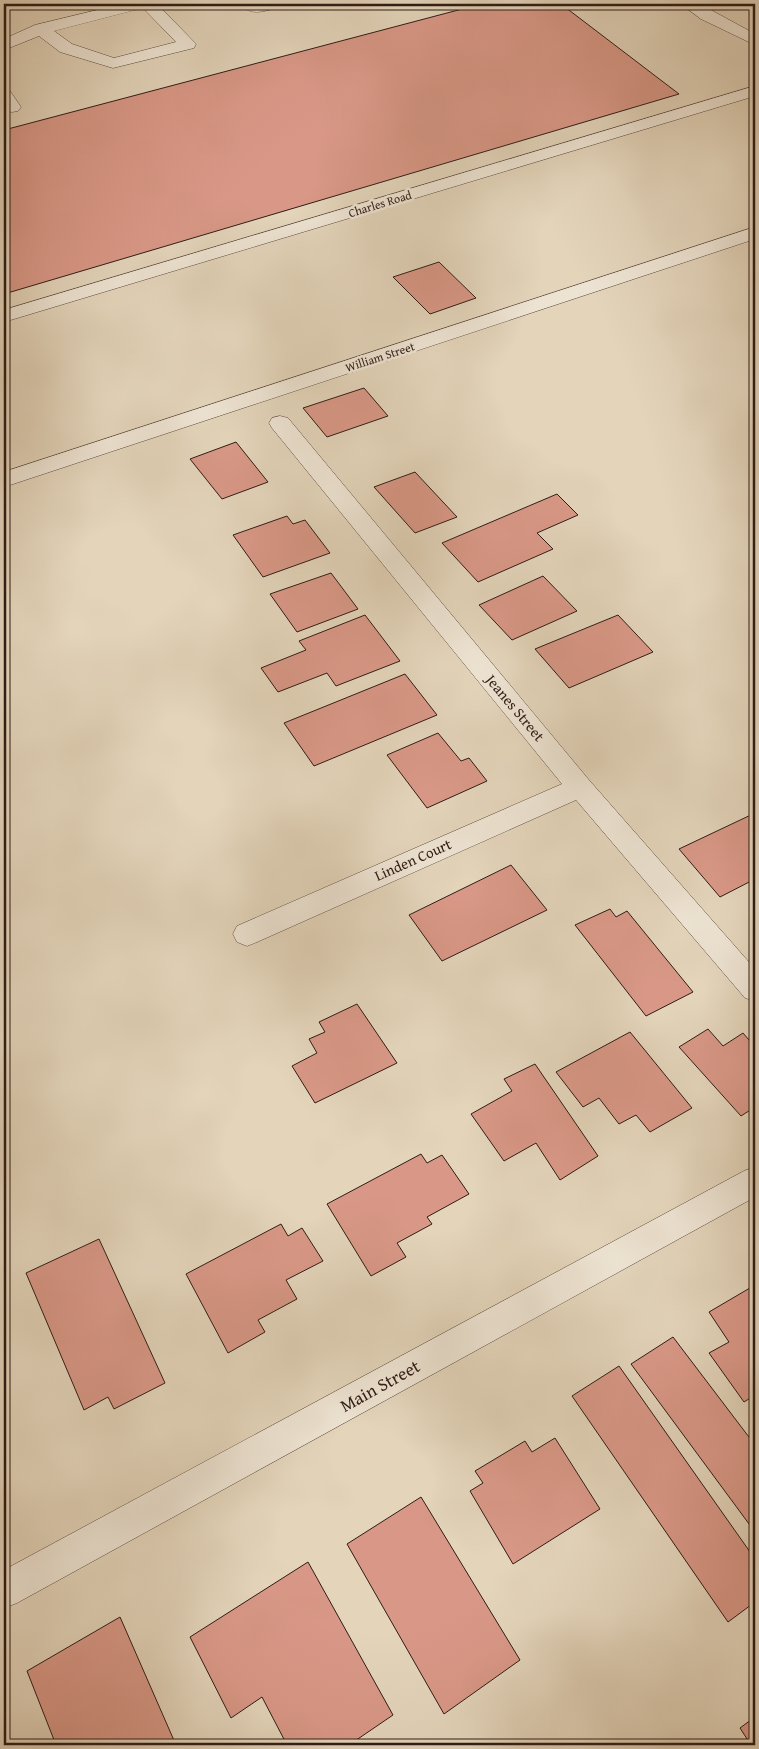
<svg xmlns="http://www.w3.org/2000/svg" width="759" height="1749" viewBox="0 0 759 1749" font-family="'Gentium Book Plus',serif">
  <rect width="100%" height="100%" fill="#e3d4ba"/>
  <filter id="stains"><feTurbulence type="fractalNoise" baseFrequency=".004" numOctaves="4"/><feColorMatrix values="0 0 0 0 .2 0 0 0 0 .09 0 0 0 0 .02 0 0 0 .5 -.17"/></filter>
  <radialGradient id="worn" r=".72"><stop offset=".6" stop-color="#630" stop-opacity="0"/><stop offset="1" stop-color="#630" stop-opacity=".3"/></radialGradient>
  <g fill="#d99887" stroke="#2f1c16">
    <path d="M481,4H561L679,94L4,294V130Z"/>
    <path d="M439,262L476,298L430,314L393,277Z"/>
    <path d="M364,388L388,416L327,437L303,408Z"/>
    <path d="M236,442L268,482L222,499L190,459Z"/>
    <path d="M415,472L457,517L415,533L374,487Z"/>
    <path d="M557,494L578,515L537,533L553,549L478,582L442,543Z"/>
    <path d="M287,516L293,524L305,520L330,553L263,577L233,535Z"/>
    <path d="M331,573L358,609L297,632L270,594Z"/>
    <path d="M543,576L577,611L512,640L479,605Z"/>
    <path d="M365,615L400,661L336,686L327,673L278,692L261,668L306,650L299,641Z"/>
    <path d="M618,615L653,652L569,688L535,649Z"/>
    <path d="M405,674L437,715L314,766L284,723Z"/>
    <path d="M438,733L461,761L469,758L487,781L427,808L387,755Z"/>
    <path d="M755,813V879L720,897L679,849Z"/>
    <path d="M511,865L547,910L442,961L409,915Z"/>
    <path d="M610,909L616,917L627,911L693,992L646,1016L575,925Z"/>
    <path d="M357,1004L397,1063L315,1103L292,1066L317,1053L309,1039L325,1032L319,1022Z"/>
    <path d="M708,1029L723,1046L743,1033L755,1047V1107L741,1116L679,1047Z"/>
    <path d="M630,1032L692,1108L650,1132L636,1115L619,1124L599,1098L583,1107L556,1072Z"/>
    <path d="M535,1064L598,1156L560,1180L536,1143L504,1161L471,1114L512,1091L504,1079Z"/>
    <path d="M421,1154L427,1163L442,1155L469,1194L427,1217L432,1224L397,1243L406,1257L371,1276L327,1204Z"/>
    <path d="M281,1224L288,1236L302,1228L323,1261L286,1280L297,1299L258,1320L265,1332L228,1353L186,1274Z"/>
    <path d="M99,1239L165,1383L114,1409L108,1397L84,1410L26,1273Z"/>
    <path d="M755,1285V1395L744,1402L709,1353L729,1342L709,1312Z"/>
    <path d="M673,1337L755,1445V1532L631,1364Z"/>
    <path d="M619,1366L755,1559V1602L728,1622L572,1396Z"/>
    <path d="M555,1438L600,1509L513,1564L470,1491L483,1483L475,1471L525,1441L532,1452Z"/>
    <path d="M421,1497L520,1660L444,1714L347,1544Z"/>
    <path d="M308,1562L393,1715L349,1745H287L262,1697L231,1718L190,1637Z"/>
    <path d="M120,1617L176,1745H56L27,1671Z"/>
    <path d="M755,1717V1745H751L740,1728Z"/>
  </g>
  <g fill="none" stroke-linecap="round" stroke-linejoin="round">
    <defs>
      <g id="minor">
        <path d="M122,4H157L196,44L194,48L113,68L60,52L39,36L4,50V39L35,25ZM143,8L176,42L114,58L72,44L54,31Z"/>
        <path d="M241,4H281L279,7C265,11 250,17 241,4Z"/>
        <path d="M681,4H700L755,34V45L701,19Z"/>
        <path d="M755,86V96L4,322V310Z"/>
        <path d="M4,90L10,91L21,107L18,111L12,112L6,111L4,108Z"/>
        <path d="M755,227V239L4,487V472Z"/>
        <path d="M280,416L288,418L589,780L755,969V1001L745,998L576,800L257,942L247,946L237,942L233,934L237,926L562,784L272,428L269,423L272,418Z"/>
        <path d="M755,1167V1197L17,1603L4,1608V1570L744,1171Z"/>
      </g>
    </defs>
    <use href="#minor" stroke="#5c4a3f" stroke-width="1"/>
    <use href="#minor" fill="#ede3d2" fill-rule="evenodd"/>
  </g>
  <g text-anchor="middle" stroke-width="5" stroke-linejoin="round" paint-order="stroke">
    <g font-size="12" fill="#2f1c16" stroke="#ede3d2">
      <text transform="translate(380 204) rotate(-17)" y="4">Charles Road</text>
      <text transform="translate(380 357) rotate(-18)" y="4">William Street</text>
    </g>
    <g font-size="15" fill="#2f1c16" stroke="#ede3d2">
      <text transform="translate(515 708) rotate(50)" y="5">Jeanes Street</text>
      <text transform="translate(413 860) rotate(-24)" y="5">Linden Court</text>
    </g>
    <g font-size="18" fill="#2f1c16" stroke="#ede3d2">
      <text transform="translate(380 1386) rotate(-29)" y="6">Main Street</text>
    </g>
  </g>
  <rect width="759" height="1749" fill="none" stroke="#e3d4ba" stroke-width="20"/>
  <rect x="5" y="5" width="749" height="1739" fill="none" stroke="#2f1c16" stroke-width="2.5"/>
  <rect x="10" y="10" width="739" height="1729" fill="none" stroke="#2f1c16"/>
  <rect width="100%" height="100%" filter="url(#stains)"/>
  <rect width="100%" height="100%" fill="url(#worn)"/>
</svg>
